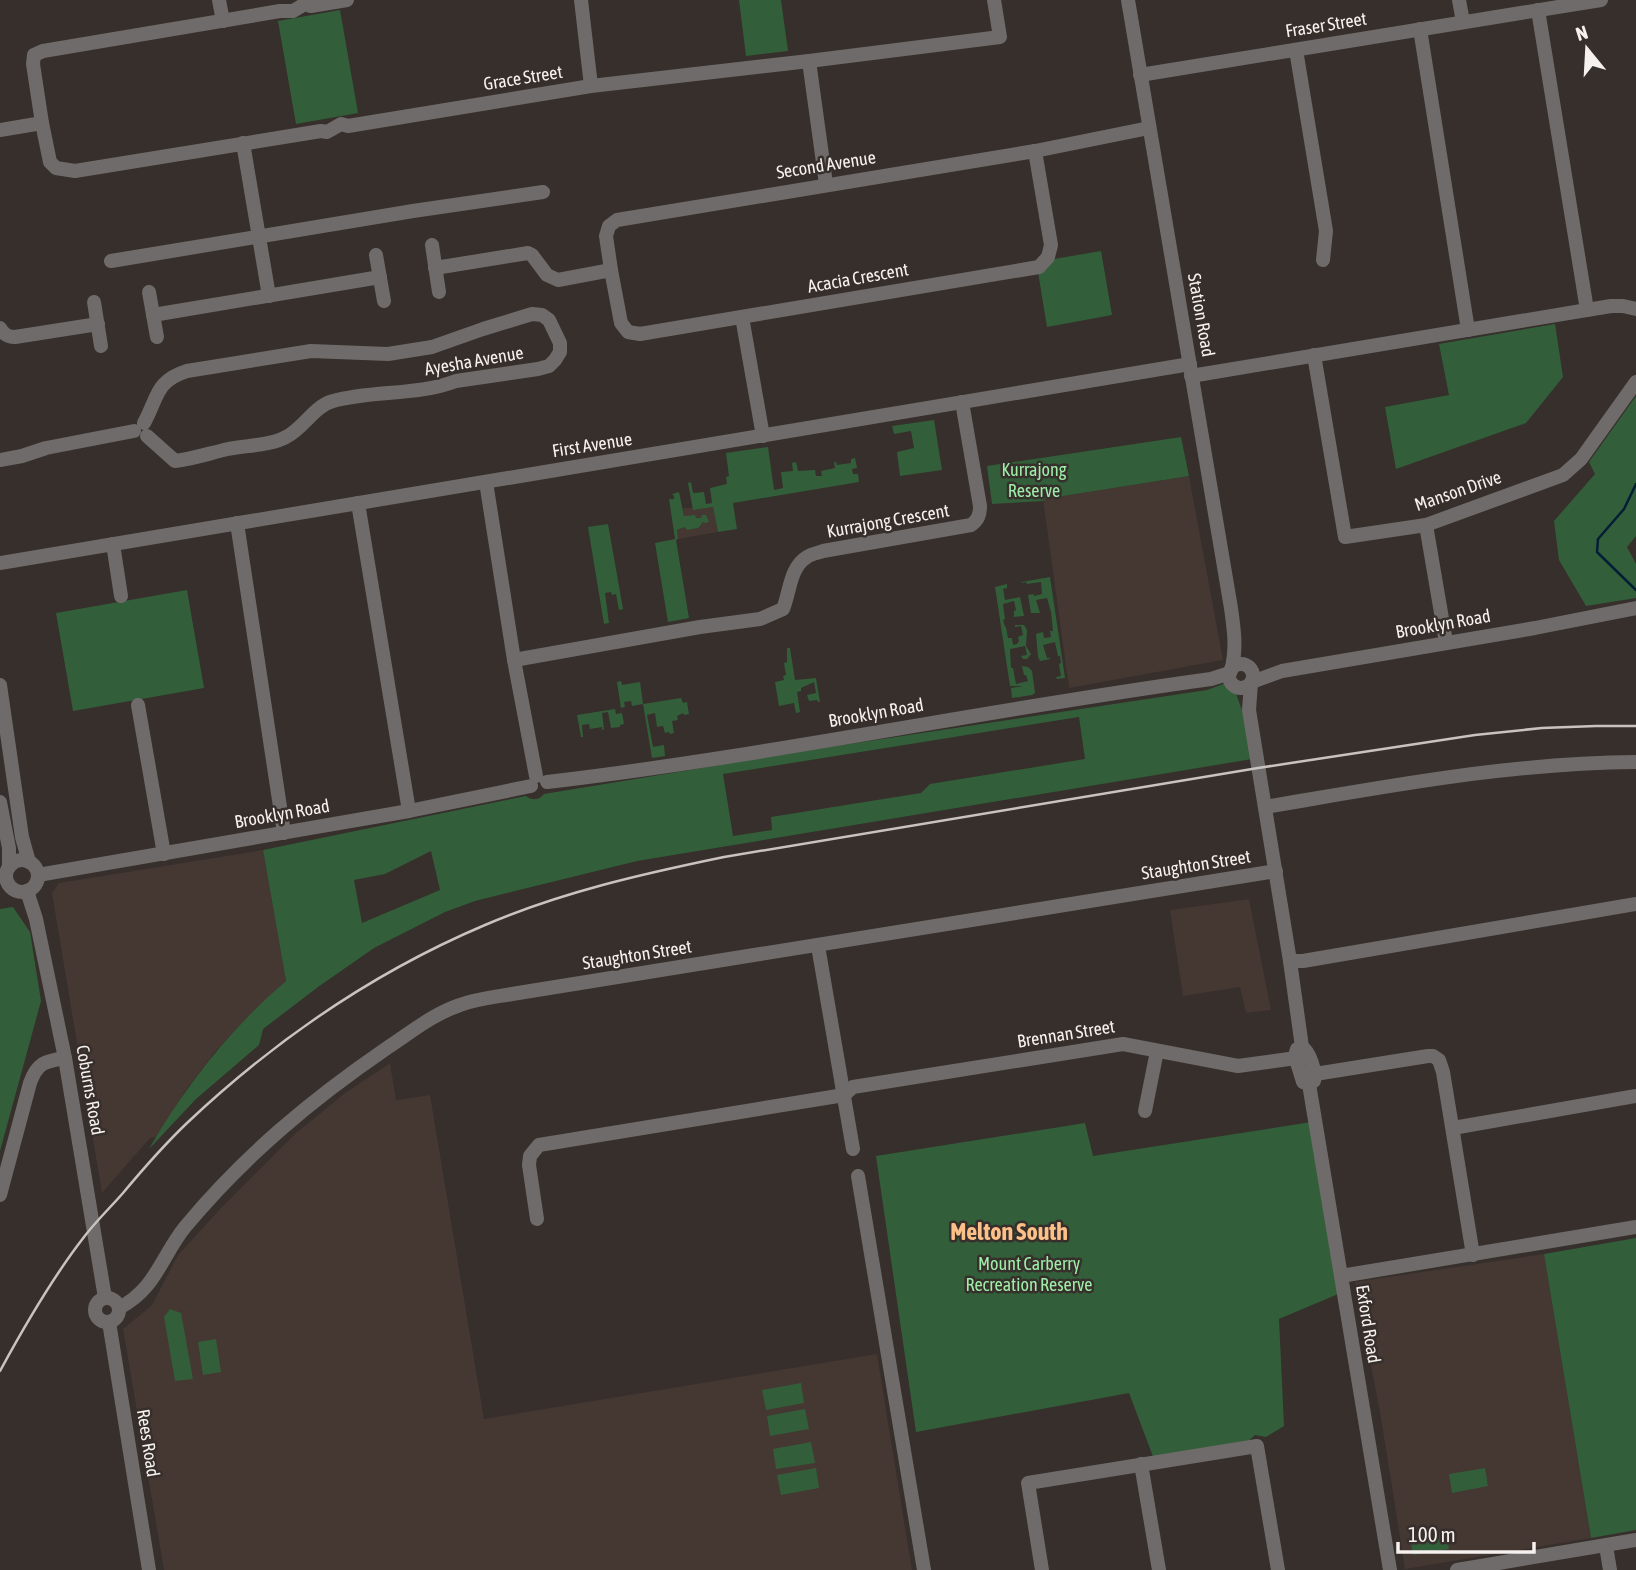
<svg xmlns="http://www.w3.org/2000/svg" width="1636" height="1570" viewBox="0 0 1636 1570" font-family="'Asap Condensed',sans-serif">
  <rect width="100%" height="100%" fill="#362f2b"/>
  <g fill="#453731">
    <path d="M1189,476L1223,660L1069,688L1043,499Z"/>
    <path d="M713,507L718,532L678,539L677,529L681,530L682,528L686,527L687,530L698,528L701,521L707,519L684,516L683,508H693L694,510Z"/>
    <path d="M263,850L286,981L236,1029L215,1052L186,1090L156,1137L150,1138L102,1193L52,893L59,883Z"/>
    <path d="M1249,899L1271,1010L1246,1013L1240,987L1183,996L1170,910Z"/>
    <path d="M390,1063L396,1100L430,1095L484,1419L877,1354L912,1570H164L123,1329L152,1305L178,1255L222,1207L296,1133L345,1093Z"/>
    <path d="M1544,1254L1591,1538L1405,1569L1381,1418L1355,1282Z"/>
  </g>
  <g fill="#325f3a" fill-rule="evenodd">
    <path d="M739,0H781L788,51L746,56Z"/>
    <path d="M340,10L358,113L296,124L278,21Z"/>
    <path d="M1101,251L1112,315L1047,327L1038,272L1054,259Z"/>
    <path d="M1555,324L1563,377L1526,423L1396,469L1385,407L1449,395L1439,344Z"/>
    <path d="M1636,396V536L1627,547L1636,564V598L1586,606L1559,560L1554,521L1595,474L1589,462Z"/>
    <path d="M934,420L942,470L900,476L897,452L914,448L911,431L894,434L892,426Z"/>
    <path d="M1181,437L1189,476L1044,499L1043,501L992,504L987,466Z"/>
    <path d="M768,447L774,490L783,488L781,472L793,471L792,463L796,462L798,471L815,470L816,476H822L821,471L835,468L834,462H836L837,465L851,463V459L855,458L857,468L852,469L853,474H858L859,482L733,503L737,529L718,532L713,507L693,510L688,483L691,482L693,493L704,492L706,504L712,503L710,488L727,484L726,477L729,476L726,453Z"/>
    <path d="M679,492L684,516L695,515L696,518H701L702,515H706L709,522L705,523L702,522L701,525L698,528L687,530L685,527L677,530L678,539L676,540L689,618L668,622L655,543L675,539L669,499H674V496L672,494Z"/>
    <path d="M608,524L623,609L619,610L616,594L612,595L611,592L605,593L609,623L604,624L588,527Z"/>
    <path d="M1050,577L1065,678L1057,679L1056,677L1061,676L1059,664L1061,663L1060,656H1058L1055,642L1043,645L1047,658H1050V659L1040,661L1038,657L1036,634L1043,632L1044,638L1051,637L1050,631H1053L1051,612L1047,598L1036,600L1040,613H1031L1028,595L1033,594L1034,596L1042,594L1041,582L1027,584L1026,582L1022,583V582Z"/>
    <path d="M1007,584V588L1003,589L1005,600L1020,597L1024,616L1014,617V611L1016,610L1014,601L1003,604L1005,619L1003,620L1005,627H1006L1008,638H1012L1013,645L1017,644L1019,641L1018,637L1023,635L1021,626L1015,627V625H1024L1027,630L1026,646L1031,654L1027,659H1023L1021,656L1027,655L1025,646L1010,649L1011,668H1013L1016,684L1028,681L1026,675H1024L1022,666L1028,667L1032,671L1035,693L1032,695L1012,698L1011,688L1023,686H1010L995,587Z"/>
    <path d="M187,590L204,688L73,711L56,613Z"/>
    <path d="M787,648H790L795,680L816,678L820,702H818L817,700L809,701L807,695L816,693L814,682L801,688V691L797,692L800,712L796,713L794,703L779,706L775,682L784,680L783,676L786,675L784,663L787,662Z"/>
    <path d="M621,681L622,685L640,682L643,704L681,698L683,703L687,702L689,714L684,715L683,713L677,716L678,720L672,721L674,733L670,734L669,732L665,733L663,726L657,727L655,713L647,715L653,747L664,745L665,756L652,758L643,704L632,706L631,701L624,702L625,707L621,708L617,682Z"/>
    <path d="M1226,683L1235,691L1242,710L1252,759L637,861L475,901L445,912L374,948L318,987L263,1029L259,1045L196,1099L149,1149C186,1085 230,1029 286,981L263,850L526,796C533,801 539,800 544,794L836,746L1207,690ZM1079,717L1085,759L930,784L921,793L771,817L772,830L733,836L723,774ZM431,851L440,890L362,923L354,880L385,874Z"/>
    <path d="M615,709L616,714L622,713L624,724L620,725V727L611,728L608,712L602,713L604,729L602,730V727L590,729L589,724L582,725L583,737H581L577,715Z"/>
    <path d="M13,907L30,932L41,1001L0,1151V909Z"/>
    <path d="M1318,1121L1350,1289L1279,1319L1284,1426L1266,1437L1255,1435L1245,1444L1154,1459L1129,1393L916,1432L876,1156L1085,1123L1093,1156Z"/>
    <path d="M1636,1238V1530L1591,1538L1544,1254Z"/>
    <path d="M170,1309L181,1313L193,1379L175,1381L164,1317Z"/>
    <path d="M216,1339L221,1372L203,1375L198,1342Z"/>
    <path d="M801,1383L804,1403L766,1410L762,1390Z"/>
    <path d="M805,1409L809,1429L770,1436L767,1416Z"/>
    <path d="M811,1442L815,1463L776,1469L773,1449Z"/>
    <path d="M816,1468L819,1488L781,1495L777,1475Z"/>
    <path d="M1485,1468L1488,1486L1452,1493L1449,1474Z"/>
    <path d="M1446,1531L1449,1549L1413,1555L1410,1537Z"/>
  </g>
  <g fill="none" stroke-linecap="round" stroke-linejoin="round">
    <path stroke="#031e35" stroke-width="2.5" d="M1636,484L1624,509L1598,539L1597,552L1636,590"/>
    <g stroke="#6f6b6a" stroke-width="14">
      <path d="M219,0L223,21"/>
      <path d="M347,0L311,6L305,4L293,11H280L43,51L34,55L33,64L42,123L50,162L56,168L75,171L321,131L327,132L341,124L348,126L591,86L809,61L1000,37L994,0"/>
      <path d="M581,0L591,86"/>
      <path d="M1128,0L1231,608C1234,630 1237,649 1231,671"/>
      <path d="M1459,0L1463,22"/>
      <path d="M1538,10L1587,310"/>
      <path d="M1420,29L1468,330"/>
      <path d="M1296,50L1326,231L1323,260"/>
      <path d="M809,61L826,184"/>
      <path d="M1140,75L1601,0"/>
      <path d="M0,130L42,123"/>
      <path d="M243,143L269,296"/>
      <path d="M432,245L439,292"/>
      <path d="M376,255L384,301"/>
      <path d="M111,261L413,211L543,192"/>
      <path d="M435,268L528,253L532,255L547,275L558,280L611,270L606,236L609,226L617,220L1035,151L1149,128"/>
      <path d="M611,270L621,323L628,332L640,334L1039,267L1048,257L1051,245L1035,151"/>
      <path d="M149,292L157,337"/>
      <path d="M94,302L101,346"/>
      <path d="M153,315L380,277"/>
      <path d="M742,317L763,436"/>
      <path d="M0,328C4,335 8,337 15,337L98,324"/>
      <path d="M1314,355L1345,537L1426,525L1563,475L1581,459L1636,382"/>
      <path d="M1191,376L1611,306H1623L1636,309"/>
      <path d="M144,423C158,398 155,381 187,371L311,351L388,354L432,347L483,329L532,314L542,315L549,320L560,343V352L555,360L549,366L538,369L456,381C417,396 373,390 333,401C314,406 304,428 286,437C269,446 247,445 228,449C210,453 193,459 175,461L147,436"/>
      <path d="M0,460L22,456L46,448L134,431"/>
      <path d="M486,482L514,660L536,776"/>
      <path d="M358,503L409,811"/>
      <path d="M237,523L284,833"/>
      <path d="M1426,525L1446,642"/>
      <path d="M113,544L121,596"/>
      <path d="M0,563L1190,364"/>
      <path d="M514,660L700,627L760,619L783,609C790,592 790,567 807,557C811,554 818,553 823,551L971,525C978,520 980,515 980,506L962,402"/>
      <circle cx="1241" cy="676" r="12"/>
      <path d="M1252,682L1282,671L1535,628L1636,608"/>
      <path d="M1251,683L1249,710L1290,961L1302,1047C1310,1052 1316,1072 1314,1081L1309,1084L1303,1082L1295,1056L1297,1049L1302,1047"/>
      <path d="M0,685L22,837L29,862"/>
      <path d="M138,705L164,854"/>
      <path d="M547,782C769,756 989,709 1211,679L1230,673"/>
      <path d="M0,802L9,848V867"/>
      <path d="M1265,807C1390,786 1509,763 1636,762"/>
      <circle cx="22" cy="876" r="16"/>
      <path d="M38,875L409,811L531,786"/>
      <path d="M27,891L36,919L65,1058L105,1298"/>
      <path d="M818,946L853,1149"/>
      <path d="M1290,961H1303L1636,904"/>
      <path d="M1315,1074L1428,1056H1433L1439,1060L1443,1072L1473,1255"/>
      <path d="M1309,1084L1390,1570"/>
      <path d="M1145,1111L1157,1051"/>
      <path d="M1453,1128L1636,1096"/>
      <path d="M858,1176L924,1570"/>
      <path d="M0,1195L30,1083C37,1063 45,1061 65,1058"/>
      <path d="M537,1219L529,1165L530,1156L539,1145L844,1095L853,1087L1123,1044L1238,1066L1296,1058"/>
      <path d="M1341,1276L1636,1227"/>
      <circle cx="107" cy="1310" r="12"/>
      <path d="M119,1308C156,1289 161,1257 185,1227C244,1156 311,1100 387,1048C410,1033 433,1014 460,1005C476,999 495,997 512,994L1276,871"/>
      <path d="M109,1322L149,1570"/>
      <path d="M1141,1464L1159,1570"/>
      <path d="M1606,1546L1610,1570"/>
      <path d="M1042,1570L1028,1483L1257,1446L1278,1570"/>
      <path d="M1457,1570L1636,1540"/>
    </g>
    <path stroke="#c9c3c0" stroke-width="2.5" d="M0,1371C25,1325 52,1278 84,1237C96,1221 110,1208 123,1193C143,1169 164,1145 187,1123C275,1040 374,972 485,925C562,892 642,874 724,857L1258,768L1475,735L1542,728L1596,726H1636"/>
  </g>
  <g text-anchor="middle" stroke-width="5" stroke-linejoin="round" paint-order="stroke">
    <g font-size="18" fill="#f6f1ee" stroke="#362f2b">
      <text transform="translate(1326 25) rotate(-9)" y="6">Fraser Street</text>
      <text transform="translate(523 78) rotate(-9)" y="6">Grace Street</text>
      <text transform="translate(826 165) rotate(-9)" y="6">Second Avenue</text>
      <text transform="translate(858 278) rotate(-10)" y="6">Acacia Crescent</text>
      <text transform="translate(1201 315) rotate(80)" y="6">Station Road</text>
      <text transform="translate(474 361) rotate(-10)" y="6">Ayesha Avenue</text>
      <text transform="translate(592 445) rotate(-9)" y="6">First Avenue</text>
      <text transform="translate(1458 491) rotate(-19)" y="6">Manson Drive</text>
      <text transform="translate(888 521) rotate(-10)" y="6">Kurrajong Crescent</text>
      <text transform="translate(1443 624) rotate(-10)" y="6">Brooklyn Road</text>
      <text transform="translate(876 713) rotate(-10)" y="6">Brooklyn Road</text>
      <text transform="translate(282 814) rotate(-10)" y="6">Brooklyn Road</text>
      <text transform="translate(1196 865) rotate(-9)" y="6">Staughton Street</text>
      <text transform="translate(637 955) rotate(-9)" y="6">Staughton Street</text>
      <text transform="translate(1066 1034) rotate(-9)" y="6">Brennan Street</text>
      <text transform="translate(90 1090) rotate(80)" y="6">Coburns Road</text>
      <text transform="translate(1368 1324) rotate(81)" y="6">Exford Road</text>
      <text transform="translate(148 1443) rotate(81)" y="6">Rees Road</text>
    </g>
    <g font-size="18" fill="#9eeea9" stroke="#362f2b">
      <text x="1034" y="476">Kurrajong<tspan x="1034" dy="21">Reserve</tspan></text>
      <text x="1029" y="1270">Mount Carberry<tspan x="1029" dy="21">Recreation Reserve</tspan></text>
    </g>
    <g font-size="24" font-weight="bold" fill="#fcc088" stroke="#362f2b">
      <text x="1009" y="1240">Melton South</text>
    </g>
  </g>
  <g transform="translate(1587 49) rotate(342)" stroke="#362f2b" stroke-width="5" paint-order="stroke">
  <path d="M0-5L12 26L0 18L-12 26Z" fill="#f6f1ee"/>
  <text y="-10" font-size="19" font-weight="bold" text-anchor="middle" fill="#f6f1ee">N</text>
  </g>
  <path d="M1398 1542v10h136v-10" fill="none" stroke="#f6f1ee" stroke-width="3.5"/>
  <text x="1408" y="1542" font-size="21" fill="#f6f1ee" stroke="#362f2b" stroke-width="5" paint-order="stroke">100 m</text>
</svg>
